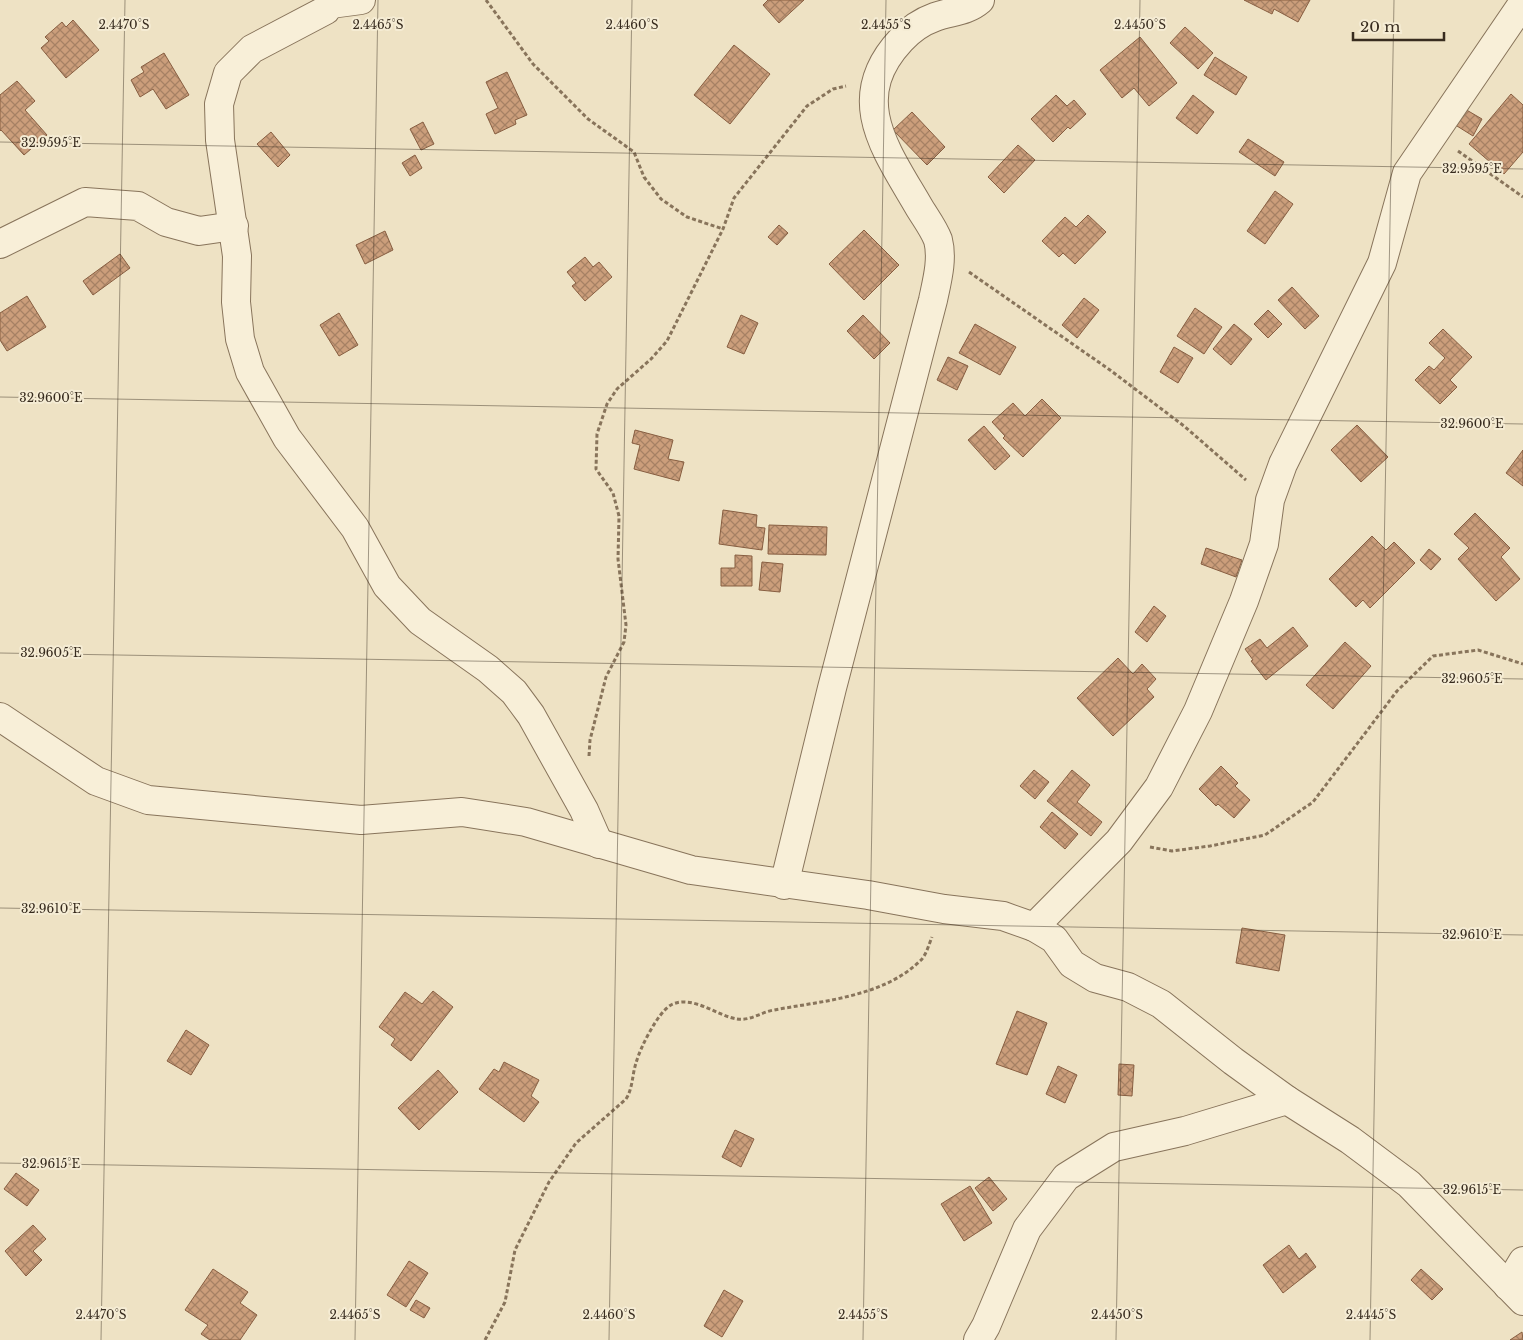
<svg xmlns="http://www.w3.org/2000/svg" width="1523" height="1340" viewBox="0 0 1523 1340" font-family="'Libre Baskerville',serif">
  <defs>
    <pattern id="building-cross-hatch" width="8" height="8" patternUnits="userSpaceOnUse" patternTransform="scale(1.25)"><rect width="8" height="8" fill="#cb9e7b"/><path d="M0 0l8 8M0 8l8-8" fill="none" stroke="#a68164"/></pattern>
  </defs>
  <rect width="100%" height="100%" fill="#eee2c4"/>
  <g fill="url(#building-cross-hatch)" stroke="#875e41">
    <path d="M768,0H804L779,23L763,5Z"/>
    <path d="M1244,0H1310L1298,22L1274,9L1272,14Z"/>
    <path d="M73,20L99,50L66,78L41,48L49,41L45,37L62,22L66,27Z"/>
    <path d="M1185,27L1213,53L1198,69L1170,43Z"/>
    <path d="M1140,37L1177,83L1149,106L1134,88L1122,98L1100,70Z"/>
    <path d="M734,45L770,74L730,124L694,95Z"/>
    <path d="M164,53L189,95L166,109L153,89L140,97L131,80L144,72L141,67Z"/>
    <path d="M1215,57L1247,77L1236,95L1204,75Z"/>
    <path d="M507,72L527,115L515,120L516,124L495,134L486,114L498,108L486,82Z"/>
    <path d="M17,81L35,101L25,110L47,135L24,155L1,130L0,131V95Z"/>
    <path d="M1511,94L1523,105V152L1504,174L1469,144Z"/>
    <path d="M1056,95L1067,106L1074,100L1086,114L1070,129L1068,127L1053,142L1031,119Z"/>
    <path d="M1193,95L1214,112L1197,134L1176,118Z"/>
    <path d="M1458,105L1482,119L1473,136L1449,121Z"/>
    <path d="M912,112L945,147L927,165L893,130Z"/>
    <path d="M423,122L434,144L421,150L410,129Z"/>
    <path d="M271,132L290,155L278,167L257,144Z"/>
    <path d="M1248,139L1284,162L1275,176L1239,152Z"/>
    <path d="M1018,145L1035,160L1004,193L988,177Z"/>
    <path d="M415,155L422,168L410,176L402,163Z"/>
    <path d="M1275,191L1293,204L1265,244L1247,231Z"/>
    <path d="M1088,215L1106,232L1075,264L1063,253L1059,257L1042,241L1065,217L1076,227Z"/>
    <path d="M779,225L788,233L777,245L768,237Z"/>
    <path d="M864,230L899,265L864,300L829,264Z"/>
    <path d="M385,231L393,250L365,264L356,245Z"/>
    <path d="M120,254L130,268L93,295L83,281Z"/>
    <path d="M585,257L593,267L599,262L612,277L585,301L572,286L576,283L567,272Z"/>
    <path d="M1292,287L1319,316L1305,329L1278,300Z"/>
    <path d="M27,296L46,327L7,351L0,340V313Z"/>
    <path d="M1084,298L1099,310L1077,338L1062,325Z"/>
    <path d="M1195,308L1222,327L1204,354L1177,336Z"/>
    <path d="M1268,310L1282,324L1268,338L1254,324Z"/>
    <path d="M339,313L358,345L339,356L320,325Z"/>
    <path d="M741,315L758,323L744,354L727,347Z"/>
    <path d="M863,315L890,343L874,359L847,331Z"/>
    <path d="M975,324L1016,347L1000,375L959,353Z"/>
    <path d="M1234,324L1252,339L1231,365L1213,349Z"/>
    <path d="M1443,329L1472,357L1450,380L1457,387L1440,404L1415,380L1429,366L1434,370L1445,358L1429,343Z"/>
    <path d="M1174,347L1193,358L1178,383L1160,372Z"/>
    <path d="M948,357L968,366L957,390L937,380Z"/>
    <path d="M1042,399L1061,418L1023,457L1003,438L1005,436L992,422L1013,403L1025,416Z"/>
    <path d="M1357,425L1388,457L1361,482L1331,450Z"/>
    <path d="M984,426L1010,456L995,470L968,440Z"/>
    <path d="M635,430L673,440L668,459L684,462L679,481L634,469L640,445L632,443Z"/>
    <path d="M1523,450V486L1506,473Z"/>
    <path d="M723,510L757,515L756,527L765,528L762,550L719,544Z"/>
    <path d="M1475,513L1510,548L1501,557L1520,579L1496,601L1458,559L1469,548L1454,534Z"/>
    <path d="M769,525L827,527L826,555L768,554Z"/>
    <path d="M1372,536L1386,550L1394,542L1415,563L1370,608L1363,600L1356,607L1329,579Z"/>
    <path d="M1206,548L1242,560L1236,577L1201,564Z"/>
    <path d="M1429,549L1441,559L1431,570L1420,560Z"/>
    <path d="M735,555L752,556V586H721V568H735Z"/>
    <path d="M762,562L783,564L780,592L759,590Z"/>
    <path d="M1154,606L1166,616L1147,642L1135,632Z"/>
    <path d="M1293,627L1308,646L1266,680L1251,661L1253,660L1245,649L1260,639L1267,648Z"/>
    <path d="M1345,642L1371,666L1333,709L1306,685Z"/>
    <path d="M1118,658L1133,674L1142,664L1156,679L1147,689L1154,697L1113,736L1077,698Z"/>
    <path d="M1221,766L1238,783L1235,786L1250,800L1234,818L1218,804L1216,806L1199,789Z"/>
    <path d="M1034,770L1049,782L1035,799L1020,786Z"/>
    <path d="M1072,770L1090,785L1077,802L1102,822L1091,836L1047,801Z"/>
    <path d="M1052,812L1078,834L1065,849L1040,827Z"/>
    <path d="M1242,928L1285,935L1279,971L1236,963Z"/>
    <path d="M433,991L453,1007L411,1061L391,1045L395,1039L379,1027L405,992L422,1004Z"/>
    <path d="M1017,1011L1047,1023L1027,1075L996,1064Z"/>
    <path d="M186,1030L209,1045L191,1075L167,1061Z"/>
    <path d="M504,1062L539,1080L531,1096L539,1102L524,1122L479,1089L494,1069L499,1072Z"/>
    <path d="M1119,1064L1134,1065L1132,1096L1118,1095Z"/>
    <path d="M1058,1066L1077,1075L1065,1103L1046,1094Z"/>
    <path d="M438,1070L458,1092L419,1130L398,1108Z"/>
    <path d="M735,1130L754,1139L741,1167L722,1157Z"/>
    <path d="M16,1173L39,1190L27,1206L4,1189Z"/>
    <path d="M989,1177L1007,1199L993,1211L975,1188Z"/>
    <path d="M970,1186L992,1223L964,1241L941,1204Z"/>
    <path d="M33,1225L46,1239L33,1251L42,1260L26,1276L5,1251Z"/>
    <path d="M1289,1245L1299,1259L1306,1253L1316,1267L1283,1293L1263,1265Z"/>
    <path d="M409,1261L428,1273L406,1307L387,1295Z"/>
    <path d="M213,1269L248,1292L240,1303L257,1315L240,1340H210L201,1334L208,1325L185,1310Z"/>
    <path d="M1421,1269L1443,1289L1432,1300L1411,1280Z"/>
    <path d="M724,1290L743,1301L722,1337L704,1326Z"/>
    <path d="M416,1300L430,1308L424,1318L410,1310Z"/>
    <path d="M1522,1332L1523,1340H1510Z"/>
  </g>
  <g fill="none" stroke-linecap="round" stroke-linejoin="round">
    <defs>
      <g id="minor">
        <path d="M331,0L326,10L252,49L228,73L219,104L220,140L237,256L236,302L240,339L250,372L287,438L355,528L387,586L420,621L488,669L514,692L531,715L584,810L599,844"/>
        <path d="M331,4L361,0"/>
        <path d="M0,244L85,202L138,206L166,222L199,231L234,226"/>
        <path d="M0,717L96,781L148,800L361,820L462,812L526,822L691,870L868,895L944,909L1003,916L1034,927L1054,939L1072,964L1095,978L1128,987L1161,1004L1233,1061L1287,1100L1350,1140L1409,1184L1523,1301"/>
        <path d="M784,885L832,688L933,300C937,281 943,259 938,240C934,229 925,217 919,207C886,150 846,99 901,40C910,30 921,22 935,17C951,11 966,12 980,0"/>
        <path d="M1034,927L1119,841L1159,787L1198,711L1244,601L1264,544L1270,500L1283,464L1382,263L1407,173L1523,3"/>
        <path d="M1508,1286L1523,1261"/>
        <path d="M978,1340L986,1326L1027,1229L1066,1177L1114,1147L1185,1131L1287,1100"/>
      </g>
    </defs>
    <use href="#minor" stroke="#88745b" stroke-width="30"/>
    <g stroke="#88745b" stroke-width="3" stroke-dasharray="4 2.5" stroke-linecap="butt">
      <path d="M486,0L533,64L588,119L634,152L644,177L661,199L687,217L723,229"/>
      <path d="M1458,151L1523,197"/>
      <path d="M969,272L1110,370L1184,426L1246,480"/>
      <path d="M589,756L590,740L606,677L624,642L626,625L618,559L619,516L613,493L596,469L597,434L607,404L617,389L651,359L667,341L723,229L734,198L807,106L833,89L846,86"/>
      <path d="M1150,847L1172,851L1210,846L1265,835L1313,802L1397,691L1433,656L1478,650L1523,664"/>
      <path d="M485,1340L505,1302L515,1250L549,1182L576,1143L626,1099C633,1088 632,1075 636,1063C640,1048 658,1012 671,1005C692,994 717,1016 737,1019C751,1021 761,1012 774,1010C822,1001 883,997 920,961C926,956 929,944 932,937"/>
    </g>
    <use href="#minor" stroke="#f8efd8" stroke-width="28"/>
  </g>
  <path fill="none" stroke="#382c1f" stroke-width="1" stroke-opacity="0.45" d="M0,142L1523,169M0,397L1523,424M0,653L1523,679M0,908L1523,935M0,1163L1523,1190M101,1340L125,0M355,1340L378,0M609,1340L632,0M863,1340L886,0M1116,1340L1140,0M1370,1340L1394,0"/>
  <g font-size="12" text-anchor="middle" fill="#382c1f" stroke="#f5ecd4" stroke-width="4" stroke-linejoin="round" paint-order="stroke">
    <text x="124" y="29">2.4470°S</text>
    <text x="378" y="29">2.4465°S</text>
    <text x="632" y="29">2.4460°S</text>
    <text x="886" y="29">2.4455°S</text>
    <text x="1140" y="29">2.4450°S</text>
    <text x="51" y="147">32.9595°E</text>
    <text x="1472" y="173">32.9595°E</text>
    <text x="51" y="402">32.9600°E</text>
    <text x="1472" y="428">32.9600°E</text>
    <text x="51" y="657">32.9605°E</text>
    <text x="1472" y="683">32.9605°E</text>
    <text x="51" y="913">32.9610°E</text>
    <text x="1472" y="939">32.9610°E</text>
    <text x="51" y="1168">32.9615°E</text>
    <text x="1472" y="1194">32.9615°E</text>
    <text x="101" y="1319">2.4470°S</text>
    <text x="355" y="1319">2.4465°S</text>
    <text x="609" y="1319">2.4460°S</text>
    <text x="863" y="1319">2.4455°S</text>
    <text x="1117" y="1319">2.4450°S</text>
    <text x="1371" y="1319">2.4445°S</text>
  </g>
  <path d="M1353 32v8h91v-8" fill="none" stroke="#382c1f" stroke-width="2.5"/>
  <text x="1360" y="32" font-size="15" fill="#382c1f" stroke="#f5ecd4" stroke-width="4" paint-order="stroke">20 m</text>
</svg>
